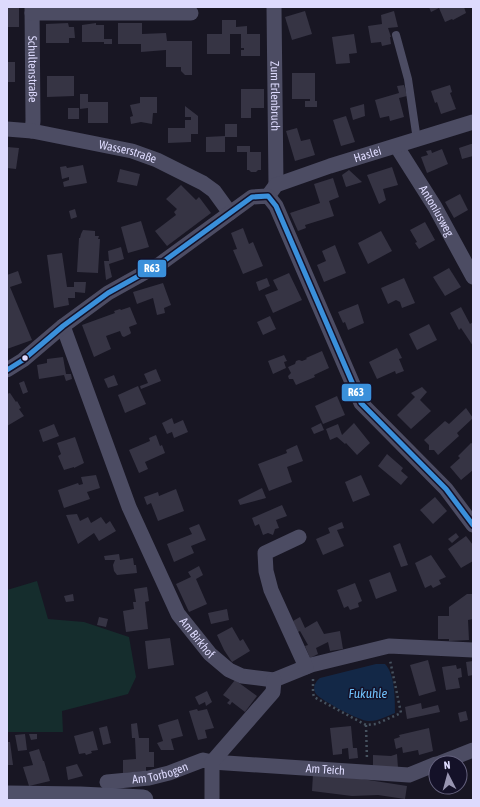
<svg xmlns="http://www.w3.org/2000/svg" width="480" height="807" viewBox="0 0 480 807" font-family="'Asap Condensed',sans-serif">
  <rect width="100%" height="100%" fill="#181623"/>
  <path fill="#152d2d" d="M37,581L48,619L84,622L129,637L136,677L128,694L62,711L63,732H7V590Z"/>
  <path fill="#132847" d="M376,664H385C395,674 395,699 395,713C387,716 377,722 368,721C360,721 322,701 316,694C312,688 315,682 320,678Z"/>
  <g fill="#363444">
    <rect x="7" y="7" width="12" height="20"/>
    <path d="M429,7H464L466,13L453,20L452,19L445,22L439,8L431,12Z"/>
    <path d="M305,11L312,34L292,40L285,17Z"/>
    <path d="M394,11L398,27L388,28L391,37H390L391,44L382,46L381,42L371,43L368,26L382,24L381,15Z"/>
    <path d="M222,20H236V27L247,26V34H260V56H241V50H244V48H241V34H230V54H207V34H222Z"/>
    <path d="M68,23L69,27H74L75,38H69V43H46V24Z"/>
    <path d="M96,23V25H104V39H112V44H104V42H82V25Z"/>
    <path d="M118,23H142V34L166,33L167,41H192V75H185L181,71V67H166V50L141,52V44H118Z"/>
    <path d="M354,34L357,53L349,54L350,63L336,64L332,37Z"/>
    <rect x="7" y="62" width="8" height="20"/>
    <path d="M292,73H315V101H317V107H305V101H310V99H292Z"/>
    <path d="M47,76H74V96L47,97Z"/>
    <path d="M404,85L407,96L399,98L404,117L390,121L389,116L380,118L375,100L399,93L397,86Z"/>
    <path d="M450,85L452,92L450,93L456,109L441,114L437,102L435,103L431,91Z"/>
    <path d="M241,89H264V108H251V118H241Z"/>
    <path d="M80,94H88V102H108V123H88V108L80,109Z"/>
    <path d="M140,97H157V113H153L152,124L141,122L131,124L130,117L133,116L130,105L140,103Z"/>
    <path d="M364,104L365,116L353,120L350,108Z"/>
    <path d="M185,106L198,116V134H191V142L168,143V128H185V120H191V117H185Z"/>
    <rect x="68" y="108" width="11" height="11"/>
    <path d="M346,116L355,142L341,146L333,120Z"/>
    <path d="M225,124H237V137H225V152H206V137L225,136Z"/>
    <path d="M297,128L301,141L310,139L315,155L295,161L286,131Z"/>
    <path d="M471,144H473V156L462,159L459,148Z"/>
    <path d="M237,146H250V152H261V170H258L256,172H251L249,170H247V152H237Z"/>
    <path d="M7,147L19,148L16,169L7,168Z"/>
    <path d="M442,149L448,164L427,173L421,157L428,155L426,151L431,150L432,153Z"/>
    <path d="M83,165L87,183L64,187L63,182L69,180V177L62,179L60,167L66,166L67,168Z"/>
    <path d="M392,167L398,185L383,189L386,200L379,204L367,175Z"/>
    <path d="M120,169L140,174L137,186L117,182Z"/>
    <path d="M349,170L362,182L346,187L342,175Z"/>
    <path d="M333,178L339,197L329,201L334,216L305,225L306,228L298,231L290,213L320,203L314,184Z"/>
    <path d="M181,185L196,200L199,197L211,213L167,246L155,231L176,215L174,212L177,209L166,199Z"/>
    <path d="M460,194L468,210L454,218L445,202Z"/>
    <path d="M75,209L77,217L71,219L69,211Z"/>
    <path d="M141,221L149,247L128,253L121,227Z"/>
    <path d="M425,222L435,240L419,249L415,243L417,242L410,230Z"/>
    <path d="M243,228L249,244L253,242L263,266L243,274L233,250L237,249L231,233Z"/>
    <path d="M83,230L95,231V236H99L98,239H100L98,273L77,272L79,238H80L81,234Z"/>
    <path d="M381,231L392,251L368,264L358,243Z"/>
    <path d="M335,245L346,273L324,282L317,265L326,261L322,251Z"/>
    <path d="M121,247L124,259L109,264L112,277L106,280L104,261H109L108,251Z"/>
    <path d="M62,253L67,287H74V282H86L85,293L75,292V298H68L69,305L54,308L47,255Z"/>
    <path d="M449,268L461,287L445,296L433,277Z"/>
    <path d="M18,271L22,283L10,287L32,340L7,349V275Z"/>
    <path d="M289,273L302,300L273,313L265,295L278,290L273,280Z"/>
    <path d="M267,278L270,286L259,291L256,282Z"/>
    <path d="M404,278L415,303L402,308L400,302L396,300L388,304L381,288Z"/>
    <path d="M163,283L171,305L164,308L165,313L157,315L153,298L137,304L133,292Z"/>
    <path d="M358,304L364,323L348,330L345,322L343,323L338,312Z"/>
    <path d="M130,307L137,324L129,327L131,333L130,334L124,337L122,336L120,331L106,336L111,349L94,357L82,325L115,313L114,311L120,309L121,310Z"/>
    <path d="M461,307L470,324L473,322V346L461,328L459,330L450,313Z"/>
    <path d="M270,316L276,329L263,335L257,322Z"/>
    <path d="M429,324L437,340L417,350L409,334Z"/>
    <path d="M397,348L402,358L399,359L404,371L396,374L395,371L377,379L369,362Z"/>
    <path d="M322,351L329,368L314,375L315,377L296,385L293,379H289L288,376L291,373L288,367L295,364L296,361L299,360L302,361L307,359L306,358Z"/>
    <path d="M284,355L287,361L284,362L286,368L273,374L268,361Z"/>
    <path d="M63,357L66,374H71L72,379L66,381L64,375L39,379L37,365L47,363V359Z"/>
    <path d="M156,369L161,381L141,389L140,386L148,383L144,374Z"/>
    <path d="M114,375L118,385L108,388L104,379Z"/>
    <path d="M24,381L28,392L23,394L19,383Z"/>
    <path d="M138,386L146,404L125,413L118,395Z"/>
    <path d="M422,387L427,392L420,400L431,411L411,429L397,415L415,397L411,393Z"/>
    <path d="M10,393L16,402L17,401L21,408L19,409L24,416L7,426V394Z"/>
    <path d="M337,396L345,415L323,424L315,406Z"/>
    <path d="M466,408L473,418L457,433L459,436L438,455L434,450H429V445L424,440L445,421L449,424Z"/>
    <path d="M172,418L174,424L183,420L188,432L174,438L172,432L167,434L162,423Z"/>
    <path d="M321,423L324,430L314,434L311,428Z"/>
    <path d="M354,423L370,443L357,455L346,443L345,444L337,437L330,440L326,429L338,424L342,435Z"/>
    <path d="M54,424L59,436L43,442L39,430Z"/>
    <path d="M156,435L160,446L162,445L165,453L145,462L148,469L139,473L129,450L150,441L149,438Z"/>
    <path d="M75,437L84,463L74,468V467L64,470L58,456L61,454L57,443Z"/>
    <path d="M471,443L473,444V470L461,480L450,467L460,458L458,456Z"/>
    <path d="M297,445L303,461L287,467L292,482L269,491L258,464L287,453L286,450Z"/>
    <path d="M387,454L403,468L401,471L408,477L401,485L378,466Z"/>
    <path d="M96,475L100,488L87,492L90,499L64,508L58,490L78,483L79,485L83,484L81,477Z"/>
    <path d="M361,475L370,495L353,502L345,482Z"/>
    <path d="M262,488L266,498L240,505L238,500Z"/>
    <path d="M176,489L184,511L158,521L151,503L147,505L144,497L158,492L159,496Z"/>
    <path d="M435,497L447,511L433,524L420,510Z"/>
    <path d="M282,505L287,516L276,520L279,528L275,529L273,535L268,533L263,535L259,524L255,526L252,518Z"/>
    <path d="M77,514L80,521L88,517L91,523L101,517L106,524L110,521L116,531L99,541L94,533L78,544L66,515Z"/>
    <path d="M342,522L344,528L337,530L344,546L323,555L316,539L330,533L328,528Z"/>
    <path d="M199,524L206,540L191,546L194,553L174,562L167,544L192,534L189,528Z"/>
    <path d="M456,533L459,537L452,543L448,539Z"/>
    <path d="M466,536L473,545V561L461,568L448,549Z"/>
    <path d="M400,543L408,565L401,567L393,546Z"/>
    <path d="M119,554L120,560L133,558L134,565H136L137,573L117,575L114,571L113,565L115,560H105L104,556Z"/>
    <path d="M431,555L446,577L439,580L441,584L433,588L431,585L425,588L415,563Z"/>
    <path d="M199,566L203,575L196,579L207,604L189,612L176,584L191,577L188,572Z"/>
    <path d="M390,572L397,591L376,599L369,580Z"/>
    <path d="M355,583L362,601L358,603L359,607L350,610L348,606L344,608L337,590Z"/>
    <path d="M147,587L149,601L145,602L148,629L126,632L123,611L134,609L133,602H136L134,589Z"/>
    <path d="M73,594L74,601L66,602L64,596Z"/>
    <path d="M467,594H473V619L468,620L469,640L449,641V639H438V616H449V607Z"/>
    <path d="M227,609L229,620L211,624L208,613Z"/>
    <path d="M99,617L108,619L106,627L97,625Z"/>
    <path d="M300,617L305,628L317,621L324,634L340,631L343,649L330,651L328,642L316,648L318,654L310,658L305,646L308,645L300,631L298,632L293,621Z"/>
    <path d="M232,627L240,641L243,639L250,651L232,662L224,650L217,635Z"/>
    <path d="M170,638L174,665L148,669L145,641Z"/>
    <path d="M428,660L436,691L419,696L410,665Z"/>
    <path d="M473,661V675L468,676L466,662Z"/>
    <path d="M456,665L457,669L461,668L462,677L458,678L460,688L446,690L442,667Z"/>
    <path d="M235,680L257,696L245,712L232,702L230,705L227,703L230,700L223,695Z"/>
    <path d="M207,691L212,702L206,706L205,702L199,705L195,697Z"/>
    <path d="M421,703L422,709L438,705L440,712L407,719L405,707Z"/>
    <path d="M197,709L198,711L207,709L214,728L205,730L207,738L198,740L189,711Z"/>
    <path d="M466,711L468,720L460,722L458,713Z"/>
    <path d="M178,719L183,736L171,739L174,750H161L157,743L163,741L158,725Z"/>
    <path d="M137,723L139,738H149V752H154V767H146V771L123,773V760L136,759L135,738H132L131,724Z"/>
    <path d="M107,726L111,743L103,745L99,728Z"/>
    <path d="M351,726L353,748H357L358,758L349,759L348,748L342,749V754L333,755L330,728Z"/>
    <path d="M429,728L433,751L419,755L418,750L403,753L402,747L396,749L394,739L400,737L399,735Z"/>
    <path d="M93,731L98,750L91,751L92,753L86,755L85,753L79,754L74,736Z"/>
    <path d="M25,734L27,750L18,751L15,735Z"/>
    <path d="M29,734H37V739L31,740Z"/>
    <path d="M7,742H10L13,765H7Z"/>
    <path d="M39,749L43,761H44L50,781L29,786L23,767L33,765L29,752Z"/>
    <path d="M397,754L398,768L373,767V755L391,756Z"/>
    <path d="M77,764L83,776L68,780L66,767Z"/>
    <path d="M313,774L362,779L407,786L405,799L378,795L352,796L312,791Z"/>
  </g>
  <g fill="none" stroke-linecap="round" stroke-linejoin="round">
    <g stroke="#46525f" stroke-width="2.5" stroke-dasharray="2 3" stroke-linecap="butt">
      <path d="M313,679V693L314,697L366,725L376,724L401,713L390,660"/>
      <path d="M366,725L367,760"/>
    </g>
    <path stroke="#4c4c63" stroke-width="8" d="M396,35L408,79L417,140"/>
    <g stroke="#4c4c63" stroke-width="15">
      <path id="s1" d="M32,7L33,121L32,131"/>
      <path id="s2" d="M274,7L276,185"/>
      <path d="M32,13H191"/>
      <path id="s3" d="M7,129L32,131L132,151L157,160L203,183L214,191L230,213"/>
      <path id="s4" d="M397,147L435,207L473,277"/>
      <path id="s5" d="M268,196L276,185L330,166L473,122"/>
      <path id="s6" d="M63,326L129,507L178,614L210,654L229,670L242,676L274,680L311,665L389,646L473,650"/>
      <path d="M7,370L23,360L63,326L108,293L160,264L252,197L268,196L276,206L361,403L446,489L473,525"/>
      <path d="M299,537L265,553L266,571L271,590L306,667"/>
      <path d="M440,763L473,750"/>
      <path id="s7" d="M107,782L149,778L169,773L203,760L212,762L409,775L436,764"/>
      <path d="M212,800V762L273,692L274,680"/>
    </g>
    <path stroke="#4f5069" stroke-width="21" d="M7,796L80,797L143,800"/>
    <defs>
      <path id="bus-1" d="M7,370L23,360L63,326L108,293L160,264L252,197L268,196L276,206L361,403L446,489L473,525"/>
    </defs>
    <use href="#bus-1" stroke="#141128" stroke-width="8"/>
    <use href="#bus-1" stroke="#3a90db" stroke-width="5"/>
  </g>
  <circle fill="#dddafd" stroke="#141128" stroke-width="1.5" cx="25" cy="358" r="3.5"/>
  <g text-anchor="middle" stroke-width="3" stroke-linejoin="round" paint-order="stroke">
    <g font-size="12" fill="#dddafd" stroke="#141128">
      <text dy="4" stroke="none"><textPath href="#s1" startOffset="62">Schultenstraße</textPath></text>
      <text dy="4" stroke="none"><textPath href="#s2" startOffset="89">Zum Erlenbruch</textPath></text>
      <text dy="4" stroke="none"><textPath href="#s3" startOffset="123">Wasserstraße</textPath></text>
      <text dy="4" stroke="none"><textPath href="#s5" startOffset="110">Haslei</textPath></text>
      <text dy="4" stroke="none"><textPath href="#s4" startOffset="75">Antoniusweg</textPath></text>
      <text dy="4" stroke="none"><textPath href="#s6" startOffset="341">Am Birkhof</textPath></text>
      <text dy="4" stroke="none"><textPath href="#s7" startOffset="222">Am Teich</textPath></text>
      <text dy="4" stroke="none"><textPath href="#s7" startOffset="54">Am Torbogen</textPath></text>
    </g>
    <g font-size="13" font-style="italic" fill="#6ebdf7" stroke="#141128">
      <text x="368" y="698">Fukuhle</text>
    </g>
  </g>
  <g stroke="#141128" stroke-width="1.5">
    <rect x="137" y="259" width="30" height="19" rx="4" fill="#3a90db"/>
    <rect x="341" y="383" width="31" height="19" rx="4" fill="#3a90db"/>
  </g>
  <g font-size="11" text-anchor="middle" font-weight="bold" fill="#fff">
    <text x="152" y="272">R63</text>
    <text x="356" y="396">R63</text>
  </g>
  <rect width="480" height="807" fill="none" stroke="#dddafd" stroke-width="16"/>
  <g transform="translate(448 775) rotate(354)"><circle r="19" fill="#141128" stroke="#64617d"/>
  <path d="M0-3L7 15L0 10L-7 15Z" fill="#9895b1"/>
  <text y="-6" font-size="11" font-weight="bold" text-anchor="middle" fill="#dddafd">N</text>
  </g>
</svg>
